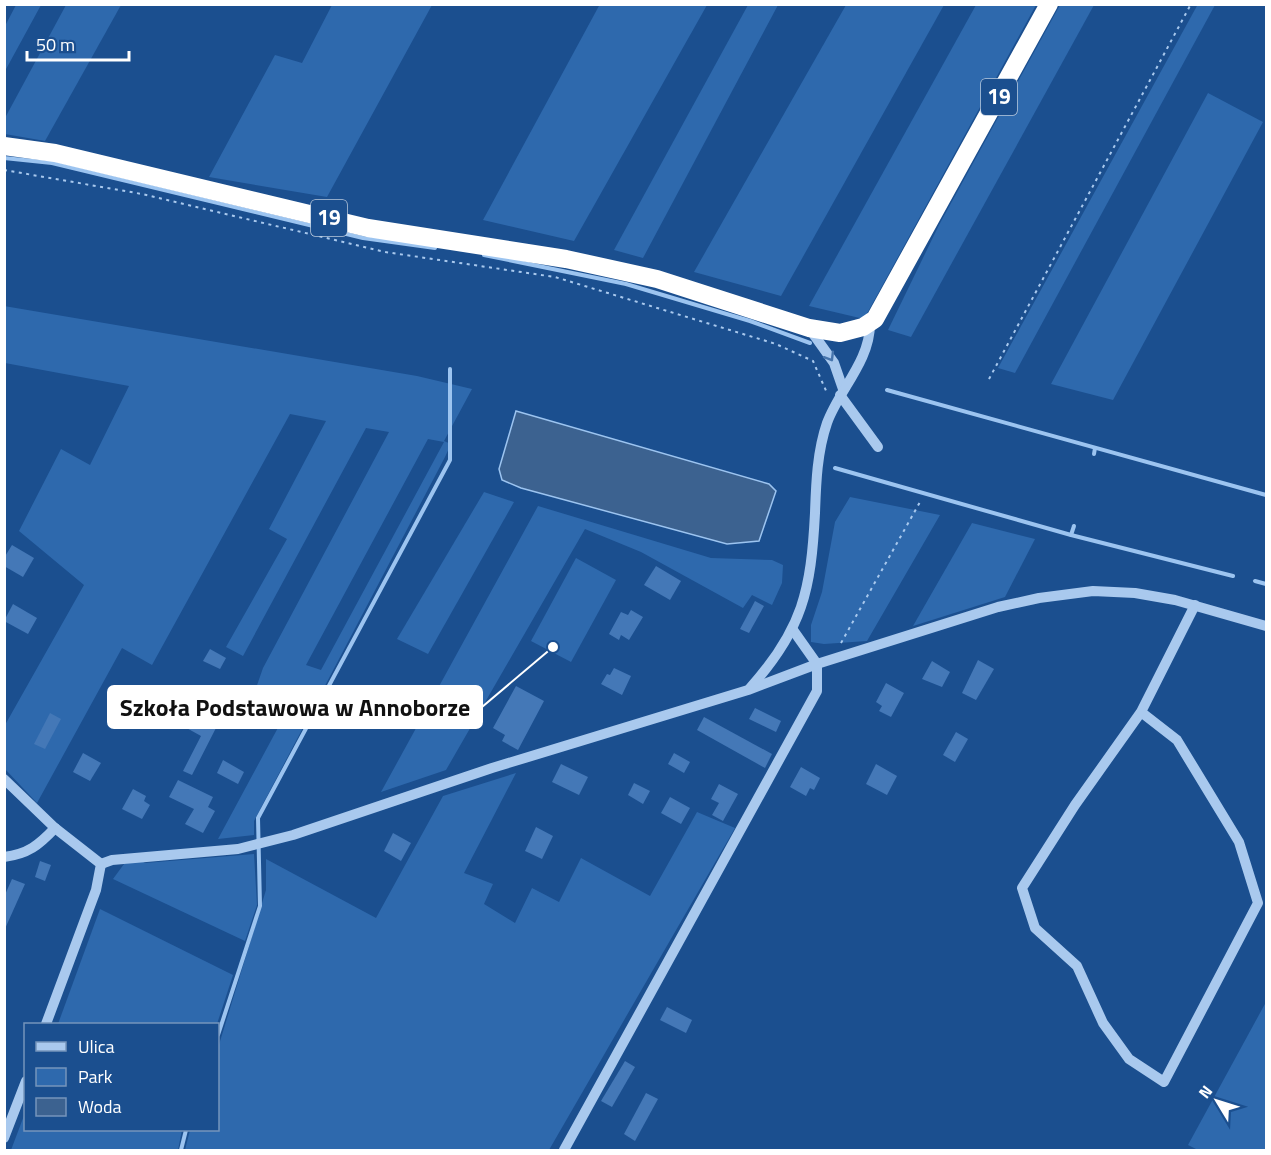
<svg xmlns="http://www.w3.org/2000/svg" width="1271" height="1155" viewBox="0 0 1271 1155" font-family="'Titillium Web',sans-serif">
  <rect width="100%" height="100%" fill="#1b4f8f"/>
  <g fill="#2e69ad" fill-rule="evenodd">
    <path d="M600,4L707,5L574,241L483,220Z"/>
    <path d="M1198,4L1215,5L1015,373L998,368Z"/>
    <path d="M16,5H41L5,71V26Z"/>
    <path d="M66,5H121L45,141L5,134V118Z"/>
    <path d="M332,5H432L327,197L209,177L275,55L302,63Z"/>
    <path d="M748,5H778L643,258L614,250Z"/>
    <path d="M846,5H944L781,296L694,272Z"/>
    <path d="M976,5H1036L864,319L809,306Z"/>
    <path d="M1060,5H1094L911,337L888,330L939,225Z"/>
    <path d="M1208,93L1263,122L1113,400L1051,384Z"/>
    <path d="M4,306L417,376L472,389L444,441L451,444L445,457L254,821V835L218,839L287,711L255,691L263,668L389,432L366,428L243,656L226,647L287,539L269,529L326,421L290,414L152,665L122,648L37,803L5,769V725L84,585L19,531L61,449L90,465L129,386L5,363ZM428,439L444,442L321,670L306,665Z"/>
    <path d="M484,492L514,502L428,654L397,639Z"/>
    <path d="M850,497L940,515L867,641L824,644L811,642V625L822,592L835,522Z"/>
    <path d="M538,506L711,558L772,560L783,565L782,583L772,605L752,595L743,608L641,552L585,529L446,770L381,792Z"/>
    <path d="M972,523L1035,539L1005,597L913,626Z"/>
    <path d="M576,558L616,580L571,662L531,641Z"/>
    <path d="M516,773L464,873L493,884L484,904L515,923L532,888L559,902L581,858L650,896L697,812L735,828L549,1150H185L190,1130H218V1048L266,890V859L376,918L443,796Z"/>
    <path d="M254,854L257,905L245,941L113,879L124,864L140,860L145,863Z"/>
    <path d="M100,909L233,975L217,1024H58Z"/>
    <path d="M1266,1002V1150H1198L1188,1145Z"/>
    <path d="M25,1113L26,1130H182L178,1150H11Z"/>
  </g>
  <path fill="#3c6290" stroke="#9cc4f0" stroke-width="1.5" d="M516,411L769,484L776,491L759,541L727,544L521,488L502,480L499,469Z"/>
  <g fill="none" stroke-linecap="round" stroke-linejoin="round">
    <g stroke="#9cc4f0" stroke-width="4">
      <path d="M4,158L52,163L363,238L435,248"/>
      <path d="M484,255L626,284L750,321L810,343"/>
      <path d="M887,390L1266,495"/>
      <path d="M1094,454L1095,448"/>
      <path d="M835,468L1071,535L1233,576"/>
      <path d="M1071,535L1074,526"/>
      <path d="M1255,581L1266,584"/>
      <path d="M218,1035L260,906L258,818L450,460V369"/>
      <path d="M181,1150L186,1130"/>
    </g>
  </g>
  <g fill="#4478b7">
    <path d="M12,545L34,558L23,577L4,566V558Z"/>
    <path d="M656,566L681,581L670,600L644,585Z"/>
    <path d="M755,601L764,606L749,633L740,629Z"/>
    <path d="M13,604L37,618L28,634L4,621Z"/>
    <path d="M631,610L643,617L629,640L621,635L619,640L609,634L621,612L628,615Z"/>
    <path d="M210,649L226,658L220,669L203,661Z"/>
    <path d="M978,660L994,669L976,700L962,693Z"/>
    <path d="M932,661L950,672L942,687L922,679Z"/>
    <path d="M614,668L631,676L622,695L601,684L607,674L610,675Z"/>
    <path d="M886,683L904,693L891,717L879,711L882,706L876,702Z"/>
    <path d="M516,686L544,701L518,750L502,741L505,735L493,728Z"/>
    <path d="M174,700L218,724L192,775L183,771L201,736L165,716Z"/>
    <path d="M755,708L781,721L776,732L749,719Z"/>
    <path d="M50,713L61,719L45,749L34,744Z"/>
    <path d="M704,717L772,754L765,768L697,730Z"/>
    <path d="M956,732L968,739L955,762L943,755Z"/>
    <path d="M83,753L101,763L90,781L73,772Z"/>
    <path d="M674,753L690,762L684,773L668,764Z"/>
    <path d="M223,760L244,772L238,784L217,773Z"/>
    <path d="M561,764L588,777L579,795L552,782Z"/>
    <path d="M876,764L897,776L887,795L866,784Z"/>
    <path d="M801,767L820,778L814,790L810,788L806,796L790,787Z"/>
    <path d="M178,780L213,797L208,807L215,811L203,833L185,824L194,809L169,797Z"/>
    <path d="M634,783L650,791L643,804L628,795Z"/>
    <path d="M719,784L738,794L723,821L712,815L719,803L711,799Z"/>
    <path d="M133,789L146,796L144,801L150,805L142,819L122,809Z"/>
    <path d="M670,797L690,808L681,824L661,813Z"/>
    <path d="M536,827L553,836L542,859L525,851Z"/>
    <path d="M393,833L411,843L401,861L384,851Z"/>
    <path d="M40,861L51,865L45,881L35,877Z"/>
    <path d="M12,879L25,884L4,931V897Z"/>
    <path d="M667,1007L692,1020L686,1033L660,1020Z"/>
    <path d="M625,1061L635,1067L612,1107L601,1101Z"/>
    <path d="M646,1093L658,1099L635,1141L624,1134Z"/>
  </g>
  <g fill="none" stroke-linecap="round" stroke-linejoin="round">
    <g stroke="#a9c9ee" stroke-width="2" stroke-dasharray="3 4.5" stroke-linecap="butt">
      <path d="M4,170L142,194L385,252L555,277L776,344L813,361L827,393"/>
      <path d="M989,379L1191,4"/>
      <path d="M841,643L920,502"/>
    </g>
    <g stroke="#a9c9ee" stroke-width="10">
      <path d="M809,328L834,363L843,389"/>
      <path d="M840,395L878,447"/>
      <path d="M750,688C803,629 811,590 815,513C816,484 817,452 827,423C839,390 870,361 870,324"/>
      <path d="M1141,712L1177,740L1239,842L1258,903L1164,1082L1129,1059L1103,1023L1077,966L1035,928L1022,888L1075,805L1141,712L1195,605"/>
      <path d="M4,779L55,828L101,864L96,890L46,1024"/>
      <path d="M4,857C28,854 39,845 55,828"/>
      <path d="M101,864L112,860L238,849L293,835L492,768L748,690L817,664L998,607L1039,598L1093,591L1135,593L1175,600L1266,626"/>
      <path d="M4,1138L26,1081"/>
      <path d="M564,1150L817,691V664L793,630"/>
    </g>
    <path stroke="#fff" stroke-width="18" d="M4,146L55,153L368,228L566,259L657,279L809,328L840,333L863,327L875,319L1049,4"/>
  </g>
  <defs><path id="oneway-chevron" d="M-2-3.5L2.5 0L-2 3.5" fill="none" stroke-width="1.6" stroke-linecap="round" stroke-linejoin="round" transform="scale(1.5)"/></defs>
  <use stroke="#4674ac" href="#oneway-chevron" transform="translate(830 357) rotate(59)"/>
  <g text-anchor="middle" stroke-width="4.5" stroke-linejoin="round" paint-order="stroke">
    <g fill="#1b4f8f" stroke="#bbcadd" stroke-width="1.5">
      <rect x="981" y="79" width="36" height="36" rx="4.5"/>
      <rect x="311" y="200" width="36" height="36" rx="4.5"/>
    </g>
    <g font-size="21" font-weight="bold" fill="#fff">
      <text x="999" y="104">19</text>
      <text x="329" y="225">19</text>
    </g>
  </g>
  <path fill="none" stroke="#fff" stroke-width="2" d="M553 647L482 707"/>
  <circle fill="#fff" stroke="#1b4f8f" stroke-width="2" cx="553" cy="647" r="6"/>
  <rect fill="#fff" stroke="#fff" stroke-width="2" x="108" y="686" width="374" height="42" rx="6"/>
  <g font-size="24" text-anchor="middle" font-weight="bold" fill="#111">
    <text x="295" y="716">Szkoła Podstawowa w Annoborze</text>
  </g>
  <rect width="1271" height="1155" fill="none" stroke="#ffffff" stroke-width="12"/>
  <rect x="24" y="1023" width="195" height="108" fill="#1b4f8f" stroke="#7695bc" stroke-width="1.5"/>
  <rect x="36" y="1042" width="30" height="9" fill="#a9c9ee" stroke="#7695bc" stroke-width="1.5"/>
  <text x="78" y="1053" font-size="18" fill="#ffffff">Ulica</text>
  <rect x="36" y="1068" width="30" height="18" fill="#2e69ad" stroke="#7695bc" stroke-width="1.5"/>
  <text x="78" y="1083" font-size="18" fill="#ffffff">Park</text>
  <rect x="36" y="1098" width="30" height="18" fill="#3c6290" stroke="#7695bc" stroke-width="1.5"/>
  <text x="78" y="1113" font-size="18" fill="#ffffff">Woda</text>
  <g transform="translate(1217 1101) rotate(308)" stroke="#1b4f8f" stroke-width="4.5" paint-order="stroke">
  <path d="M0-4.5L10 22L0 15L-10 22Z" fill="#ffffff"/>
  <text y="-9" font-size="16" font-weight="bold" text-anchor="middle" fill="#ffffff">N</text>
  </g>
  <path d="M27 51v9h102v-9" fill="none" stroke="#ffffff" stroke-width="3"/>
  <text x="36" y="51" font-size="18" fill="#ffffff" stroke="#1b4f8f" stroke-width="4.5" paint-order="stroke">50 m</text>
</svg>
